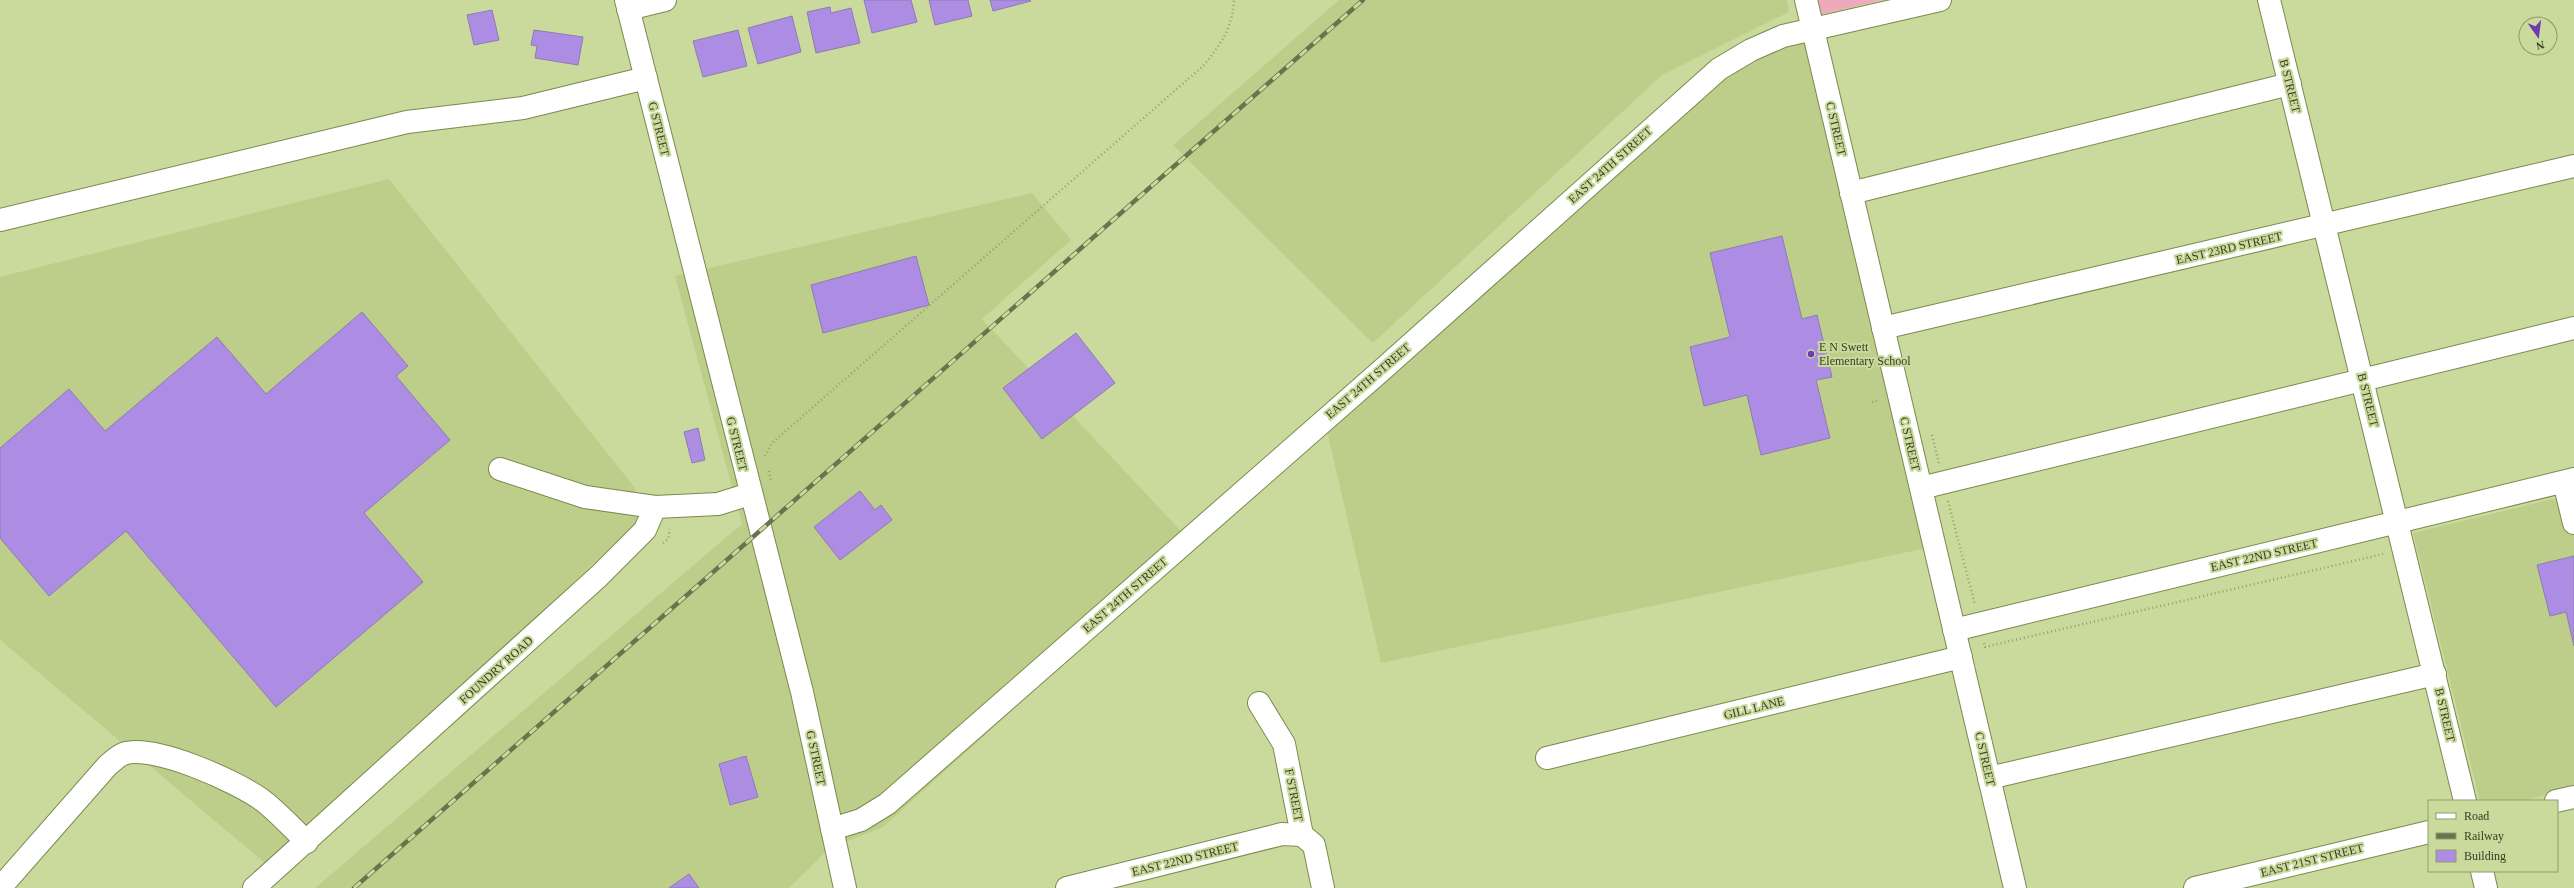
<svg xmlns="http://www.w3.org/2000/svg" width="2574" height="888" viewBox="0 0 2574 888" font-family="Georgia,serif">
  <rect width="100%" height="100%" fill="#cada9c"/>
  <g fill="#bcce89">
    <path d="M1339,0H1787L1789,12L1662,75L1373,343L1173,145Z"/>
    <path d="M1803,39L1927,548L1381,663L1326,427L1728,75L1758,56Z"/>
    <path d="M389,179L635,488L637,522L272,869L0,640V277Z"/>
    <path d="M1032,193L1071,240L982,319L1195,546L883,827L830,848L789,888H315L742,524L675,276Z"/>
    <path d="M2574,494V788L2522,801H2480L2413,533Z"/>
  </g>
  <path fill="#efa9bd" d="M1811,0H1882L1814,16Z"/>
  <g fill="#ad8ce4" stroke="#8f7bb2">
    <path d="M864,0H911L917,22L872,33Z"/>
    <path d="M929,0H968L972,16L935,25Z"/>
    <path d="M990,0H1030L1031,1L993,11Z"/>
    <path d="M830,7L831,13L851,8L860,43L816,53L807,12Z"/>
    <path d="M492,10L499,40L474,45L467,15Z"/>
    <path d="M792,16L801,52L758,64L748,28Z"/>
    <path d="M534,30L583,37L578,65L535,58L537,46L531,45Z"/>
    <path d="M738,30L747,66L703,77L693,41Z"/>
    <path d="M1782,236L1802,319L1817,315L1832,377L1816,380L1830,438L1761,455L1747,395L1704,406L1690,347L1730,337L1710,253Z"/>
    <path d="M916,256L929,305L823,333L811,285Z"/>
    <path d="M362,312L408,366L396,376L450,440L364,513L423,582L276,707L126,531L49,596L0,538V448L69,389L105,431L217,337L266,394Z"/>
    <path d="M1076,333L1115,383L1042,439L1003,388Z"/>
    <path d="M698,428L705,460L692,463L684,432Z"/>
    <path d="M860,491L875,510L881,505L892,520L840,560L814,527Z"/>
    <path d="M2574,556V646L2566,612L2550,616L2537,565Z"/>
    <path d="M746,756L758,797L730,805L719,764Z"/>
    <path d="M689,874L699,888H669Z"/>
  </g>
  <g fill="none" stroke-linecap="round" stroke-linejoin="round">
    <defs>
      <g id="minor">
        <path d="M1806,0L2015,888"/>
        <path d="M2269,0L2465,801"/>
        <path d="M628,9L665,0"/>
        <path d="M1851,193L2290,84"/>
        <path d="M0,220L407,122L523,108L646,78"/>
        <path d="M1883,328L2574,166"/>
        <path d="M500,469L585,497L655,507"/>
        <path d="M2564,482L2574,523"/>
        <path d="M1921,488L2574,328"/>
        <path d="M1954,630L2574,479"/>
        <path d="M1259,703L1284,744L1302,835L1314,845L1323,888"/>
        <path d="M1547,758L1961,657"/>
        <path d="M1989,778L2435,674"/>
        <path d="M832,829L861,820L887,804L1383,369L1719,69L1751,50L1783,36L1940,0"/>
        <path d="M2482,871L2486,888"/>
        <path d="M0,888L108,765C112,762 118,756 123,754C152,743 238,782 262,800C278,812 292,828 307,842"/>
        <path d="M254,888L599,576L645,530L655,507L718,504L750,494"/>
        <path d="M1067,888L1282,834L1302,835"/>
      </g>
      <g id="major">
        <path d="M626,0L802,692L845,888"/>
        <path d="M2556,801L2574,797"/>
        <path d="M2195,888L2429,832"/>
      </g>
    </defs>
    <use href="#minor" stroke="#7b894f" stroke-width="24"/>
    <use href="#major" stroke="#7b894f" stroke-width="24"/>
    <g stroke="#93a06f" stroke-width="2.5" stroke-dasharray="1 3" stroke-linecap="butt">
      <path d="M1872,402L1879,400"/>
      <path d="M1932,435L1939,463"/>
      <path d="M765,456L772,443L1203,66C1220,46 1233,27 1234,0"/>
      <path d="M769,471L771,481"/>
      <path d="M1948,501L1975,605"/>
      <path d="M663,543L668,539L670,529"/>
      <path d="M1984,643L1985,647L2383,554"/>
    </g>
    <use href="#minor" stroke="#fff" stroke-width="22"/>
    <use href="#major" stroke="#fff" stroke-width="22"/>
    <defs>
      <path id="rail" d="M354,888L1363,0"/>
    </defs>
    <use href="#rail" stroke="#69734d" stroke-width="4.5"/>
    <use href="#rail" stroke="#cada9c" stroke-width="3" stroke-dasharray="9" stroke-linecap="butt"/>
  </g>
  <circle fill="#703ab1" stroke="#cada9c" stroke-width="1.5" cx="1811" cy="354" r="4"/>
  <g text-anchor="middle" stroke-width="4" stroke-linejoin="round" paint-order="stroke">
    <g font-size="12" fill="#373d24" stroke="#cada9c">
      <text transform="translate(2290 86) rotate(76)" y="4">B STREET</text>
      <text transform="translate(659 129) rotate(76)" y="4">G STREET</text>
      <text transform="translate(1836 129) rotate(77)" y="4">C STREET</text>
      <text transform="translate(1610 165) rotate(-42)" y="4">EAST 24TH STREET</text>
      <text transform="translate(2229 248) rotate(-13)" y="4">EAST 23RD STREET</text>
      <text transform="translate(1368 381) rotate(-41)" y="4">EAST 24TH STREET</text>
      <text transform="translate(2368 400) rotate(76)" y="4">B STREET</text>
      <text transform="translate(737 444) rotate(76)" y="4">G STREET</text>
      <text transform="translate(1910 444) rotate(77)" y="4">C STREET</text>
      <text transform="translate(2264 555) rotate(-13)" y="4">EAST 22ND STREET</text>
      <text transform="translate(1125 595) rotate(-41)" y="4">EAST 24TH STREET</text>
      <text transform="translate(496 670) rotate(-42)" y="4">FOUNDRY ROAD</text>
      <text transform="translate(1754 708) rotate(-14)" y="4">GILL LANE</text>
      <text transform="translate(2445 715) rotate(77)" y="4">B STREET</text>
      <text transform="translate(816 758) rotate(78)" y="4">G STREET</text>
      <text transform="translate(1985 759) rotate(77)" y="4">C STREET</text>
      <text transform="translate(1294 795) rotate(79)" y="4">F STREET</text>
      <text transform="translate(1185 859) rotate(-14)" y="4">EAST 22ND STREET</text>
      <text transform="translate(2312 860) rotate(-14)" y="4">EAST 21ST STREET</text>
    </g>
    <g font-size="12" fill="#373d24" stroke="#cada9c" text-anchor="start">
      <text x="1819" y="351">E N Swett<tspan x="1819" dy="14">Elementary School</tspan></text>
    </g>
  </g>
  <rect x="2428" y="800" width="130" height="72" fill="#cada9c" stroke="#8f9b6c"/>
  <rect x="2436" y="813" width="20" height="6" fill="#ffffff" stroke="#8f9b6c"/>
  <text x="2464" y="820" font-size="12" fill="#373d24">Road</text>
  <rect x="2436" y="833" width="20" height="6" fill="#69734d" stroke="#8f9b6c"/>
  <text x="2464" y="840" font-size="12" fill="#373d24">Railway</text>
  <rect x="2436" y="850" width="20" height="12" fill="#ad8ce4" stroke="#8f9b6c"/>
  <text x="2464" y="860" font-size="12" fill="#373d24">Building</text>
  <g transform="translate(2538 36) rotate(166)"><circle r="19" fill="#cada9c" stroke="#8f9b6c"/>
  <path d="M0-3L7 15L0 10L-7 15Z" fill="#703ab1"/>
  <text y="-6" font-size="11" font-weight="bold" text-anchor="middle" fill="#373d24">N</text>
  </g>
</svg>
